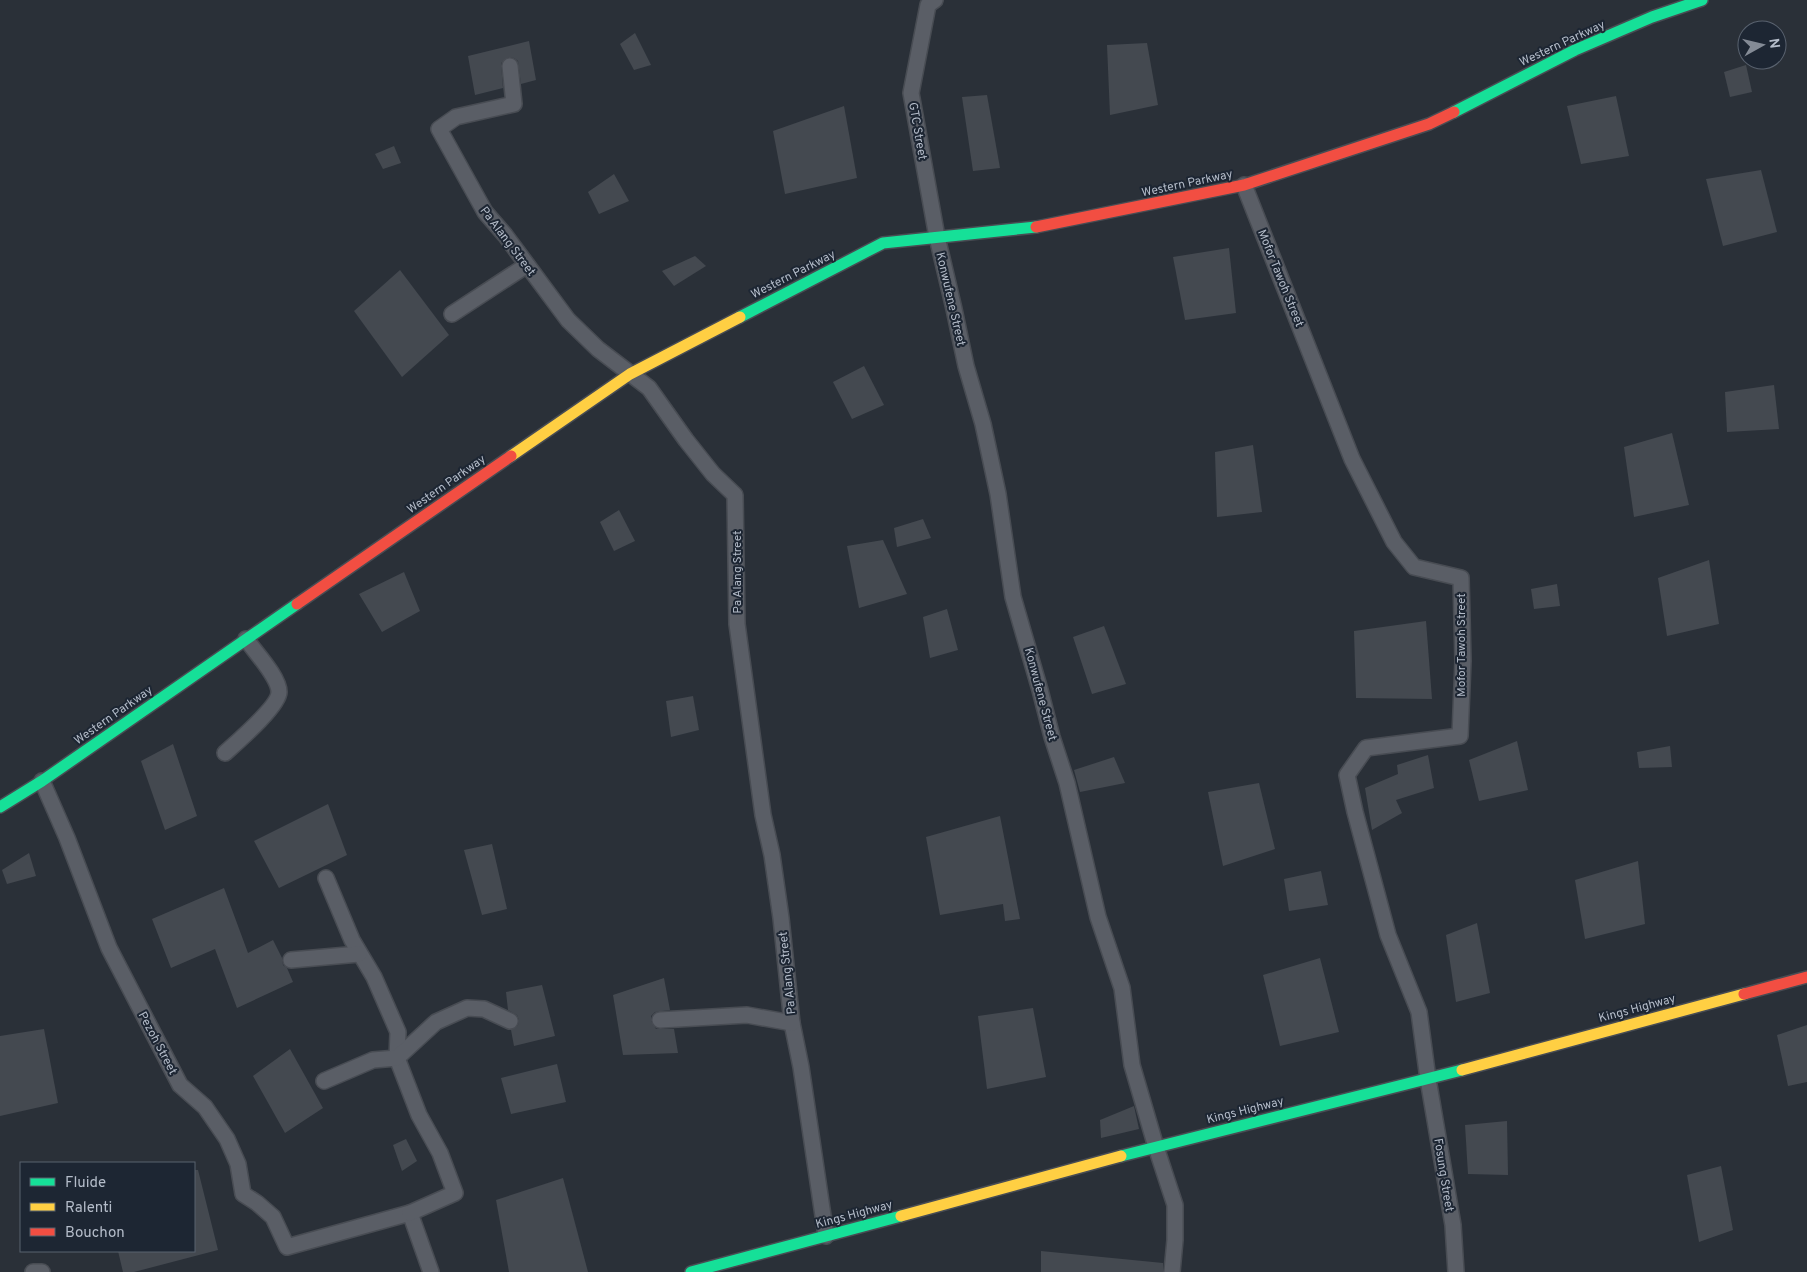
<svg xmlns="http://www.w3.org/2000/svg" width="1807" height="1272" viewBox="0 0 1807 1272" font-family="Overpass,sans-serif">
  <rect width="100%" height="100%" fill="#2a3038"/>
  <g fill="#444950">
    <path d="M635,33L651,65L634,70L620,44Z"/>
    <path d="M529,41L536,80L521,84L518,61L514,58L509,57L501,63L503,88L475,95L468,56Z"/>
    <path d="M1147,43L1158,105L1110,115L1107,45Z"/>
    <path d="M1746,65L1752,92L1730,97L1724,72Z"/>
    <path d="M987,95L1000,168L973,171L962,97Z"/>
    <path d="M1616,96L1629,156L1581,164L1567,106Z"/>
    <path d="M844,106L857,178L785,194L773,131Z"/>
    <path d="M394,146L401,163L383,169L375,154Z"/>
    <path d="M1761,170L1777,232L1723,246L1706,179Z"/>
    <path d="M614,174L629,201L599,214L588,192Z"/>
    <path d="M1229,248L1236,313L1185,320L1173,257Z"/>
    <path d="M695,256L706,266L674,286L662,271Z"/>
    <path d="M400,270L449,335L402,377L354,311Z"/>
    <path d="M864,366L884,405L852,419L833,382Z"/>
    <path d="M1774,385L1779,429L1727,432L1725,392Z"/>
    <path d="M1672,433L1689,505L1634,517L1624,447Z"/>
    <path d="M1253,445L1262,512L1217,517L1215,452Z"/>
    <path d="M619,510L635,541L614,551L600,522Z"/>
    <path d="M923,519L931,538L897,547L894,528Z"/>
    <path d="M883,540L907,594L859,608L847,546Z"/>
    <path d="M1709,560L1719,624L1667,636L1658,578Z"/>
    <path d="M404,572L420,611L382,632L359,594Z"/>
    <path d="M1557,584L1560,606L1534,609L1531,589Z"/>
    <path d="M947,609L958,650L930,658L923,617Z"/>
    <path d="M1426,621L1432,699L1356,698L1354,631Z"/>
    <path d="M1104,626L1126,684L1092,694L1073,637Z"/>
    <path d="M693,696L699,730L671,737L666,701Z"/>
    <path d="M1517,741L1528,790L1479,801L1469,760Z"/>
    <path d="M173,744L197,816L165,830L141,761Z"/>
    <path d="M1670,746L1672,767L1639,768L1637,752Z"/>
    <path d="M1428,755L1434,788L1396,800L1402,813L1372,830L1365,788L1398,774L1397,765Z"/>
    <path d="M1114,757L1125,783L1080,792L1074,770Z"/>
    <path d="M1259,783L1275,849L1223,866L1208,792Z"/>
    <path d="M328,804L347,855L279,888L254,841Z"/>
    <path d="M1000,816L1020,919L1005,921L1003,904L940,915L926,837Z"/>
    <path d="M492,844L507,909L482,915L464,850Z"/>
    <path d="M29,853L36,876L7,884L2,870Z"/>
    <path d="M1638,861L1645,924L1585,939L1575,880Z"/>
    <path d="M1321,871L1328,905L1289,911L1284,879Z"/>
    <path d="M224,888L248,953L273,940L282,958L283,965L287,968L293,982L237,1008L215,949L171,968L152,919Z"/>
    <path d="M1477,923L1490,993L1456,1002L1446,935Z"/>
    <path d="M1320,958L1339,1032L1280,1046L1263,975Z"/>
    <path d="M664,978L670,1010L655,1012L651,1016V1021L656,1029H674L678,1053L623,1055L613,995Z"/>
    <path d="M542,985L555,1036L514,1046L511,1030L518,1025L519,1020L517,1015L508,1010L506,992Z"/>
    <path d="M1033,1008L1046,1077L987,1089L978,1016Z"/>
    <path d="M1807,1025V1082L1788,1086L1777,1035Z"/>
    <path d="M44,1029L58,1103L0,1116V1036Z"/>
    <path d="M290,1049L323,1108L285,1133L253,1076Z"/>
    <path d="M557,1064L566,1102L511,1114L501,1078Z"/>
    <path d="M1134,1106L1139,1129L1101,1138L1100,1120Z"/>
    <path d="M1507,1121L1508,1175L1468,1174L1465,1125Z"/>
    <path d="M406,1139L417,1161L402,1171L393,1145Z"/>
    <path d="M1721,1166L1733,1230L1699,1242L1687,1175Z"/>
    <path d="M194,1170H198L218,1250L134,1272H123L118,1251H194Z"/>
    <path d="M563,1178L588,1272H509L496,1200Z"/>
    <path d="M1041,1251L1163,1263V1272H1041Z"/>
  </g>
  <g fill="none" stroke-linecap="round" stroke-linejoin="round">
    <defs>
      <g id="street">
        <path d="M935,0L928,5L911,93L937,237L954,309L966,366L983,424L998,494L1013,597L1040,690L1052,737L1067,783L1098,917L1122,988L1132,1065L1156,1147L1175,1205V1240L1172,1272"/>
        <path d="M510,66L514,104L456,117L439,129L485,212L505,235L568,320L598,349L649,388L686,440L713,474L735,495L737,624L763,815L772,855L781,918L792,1023L801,1067L826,1236"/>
        <path d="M1244,185L1352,459L1394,542L1414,567L1461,578L1463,661L1460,736L1366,748L1347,775L1355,812L1388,935L1419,1012L1428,1079L1453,1225L1456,1272"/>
        <path d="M452,314L527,265"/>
        <path d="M225,753C236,743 279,706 279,692C279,677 255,652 246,639"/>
        <path d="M42,781L67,838L109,948L180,1085L205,1107L227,1139L238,1164L243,1194L257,1203L273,1217L287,1247L410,1213L431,1272"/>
        <path d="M326,878L352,940L374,977L398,1032L397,1058L419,1115L440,1153L455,1193L410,1213"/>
        <path d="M291,960L359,954"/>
        <path d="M660,1020L747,1015L792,1023"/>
        <path d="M324,1081L373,1060L397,1058L436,1022L467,1008L484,1009L510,1021"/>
        <path d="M33,1272H42"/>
      </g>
      <g id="fast">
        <path d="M1454,112L1575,50L1652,17L1702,0"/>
        <path d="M740,317L883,243L1036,227"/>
        <path d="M0,807L42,781L297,604"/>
        <path d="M1121,1156L1462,1070"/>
        <path d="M691,1272L901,1216"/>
      </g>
      <g id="slow">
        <path d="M511,456L630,374L740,317"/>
        <path d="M1462,1070L1744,994"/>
        <path d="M901,1216L1121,1156"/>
      </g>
      <g id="jam">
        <path d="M1036,227L1244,185L1429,124L1454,112"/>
        <path d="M297,604L511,456"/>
        <path d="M1744,994L1807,977"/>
      </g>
    </defs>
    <use href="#street" stroke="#484c53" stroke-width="18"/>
    <use href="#fast" stroke="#484c53" stroke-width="14"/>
    <use href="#slow" stroke="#484c53" stroke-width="14"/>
    <use href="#jam" stroke="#484c53" stroke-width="14"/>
    <use href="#street" stroke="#5a5e66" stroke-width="15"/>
    <use href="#fast" stroke="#16e098" stroke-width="11"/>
    <use href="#slow" stroke="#ffcf43" stroke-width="11"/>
    <use href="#jam" stroke="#f24e42" stroke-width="11"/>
  </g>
  <g text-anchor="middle" stroke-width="4" stroke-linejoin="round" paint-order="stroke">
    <g font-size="12" fill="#b4bcc9" stroke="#1d2633">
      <text transform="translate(1562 43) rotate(-25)" y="4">Western Parkway</text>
      <text transform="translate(918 131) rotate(80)" y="4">GTC Street</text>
      <text transform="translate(1187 183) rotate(-12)" y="4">Western Parkway</text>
      <text transform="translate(508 241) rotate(53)" y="4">Pa Alang Street</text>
      <text transform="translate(793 274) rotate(-27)" y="4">Western Parkway</text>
      <text transform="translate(1281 278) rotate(68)" y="4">Mofor Tawoh Street</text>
      <text transform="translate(951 299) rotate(77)" y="4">Konwufene Street</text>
      <text transform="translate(446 484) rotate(-35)" y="4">Western Parkway</text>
      <text transform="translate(737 572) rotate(-90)" y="4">Pa Alang Street</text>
      <text transform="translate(1461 645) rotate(-90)" y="4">Mofor Tawoh Street</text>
      <text transform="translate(1041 694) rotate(75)" y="4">Konwufene Street</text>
      <text transform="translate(113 715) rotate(-35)" y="4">Western Parkway</text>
      <text transform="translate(787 973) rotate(-96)" y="4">Pa Alang Street</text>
      <text transform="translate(1637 1008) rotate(-15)" y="4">Kings Highway</text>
      <text transform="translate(158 1043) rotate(62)" y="4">Pezoh Street</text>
      <text transform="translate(1245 1110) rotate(-14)" y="4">Kings Highway</text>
      <text transform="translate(1444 1175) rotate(81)" y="4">Fosung Street</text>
      <text transform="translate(854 1214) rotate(-15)" y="4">Kings Highway</text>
    </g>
  </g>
  <rect x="20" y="1162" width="175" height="90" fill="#1d2633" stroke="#59626f"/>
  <rect x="30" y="1178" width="25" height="8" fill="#16e098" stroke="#59626f"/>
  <text x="65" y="1187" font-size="15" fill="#b4bcc9">Fluide</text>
  <rect x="30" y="1203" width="25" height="8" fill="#ffcf43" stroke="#59626f"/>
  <text x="65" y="1212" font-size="15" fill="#b4bcc9">Ralenti</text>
  <rect x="30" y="1228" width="25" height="8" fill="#f24e42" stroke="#59626f"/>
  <text x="65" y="1237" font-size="15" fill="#b4bcc9">Bouchon</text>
  <g transform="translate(1762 45) rotate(82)"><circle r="24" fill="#1d2633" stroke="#59626f"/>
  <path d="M0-4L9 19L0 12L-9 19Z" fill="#848b96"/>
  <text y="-8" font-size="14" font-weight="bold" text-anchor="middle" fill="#b4bcc9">N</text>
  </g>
</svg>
